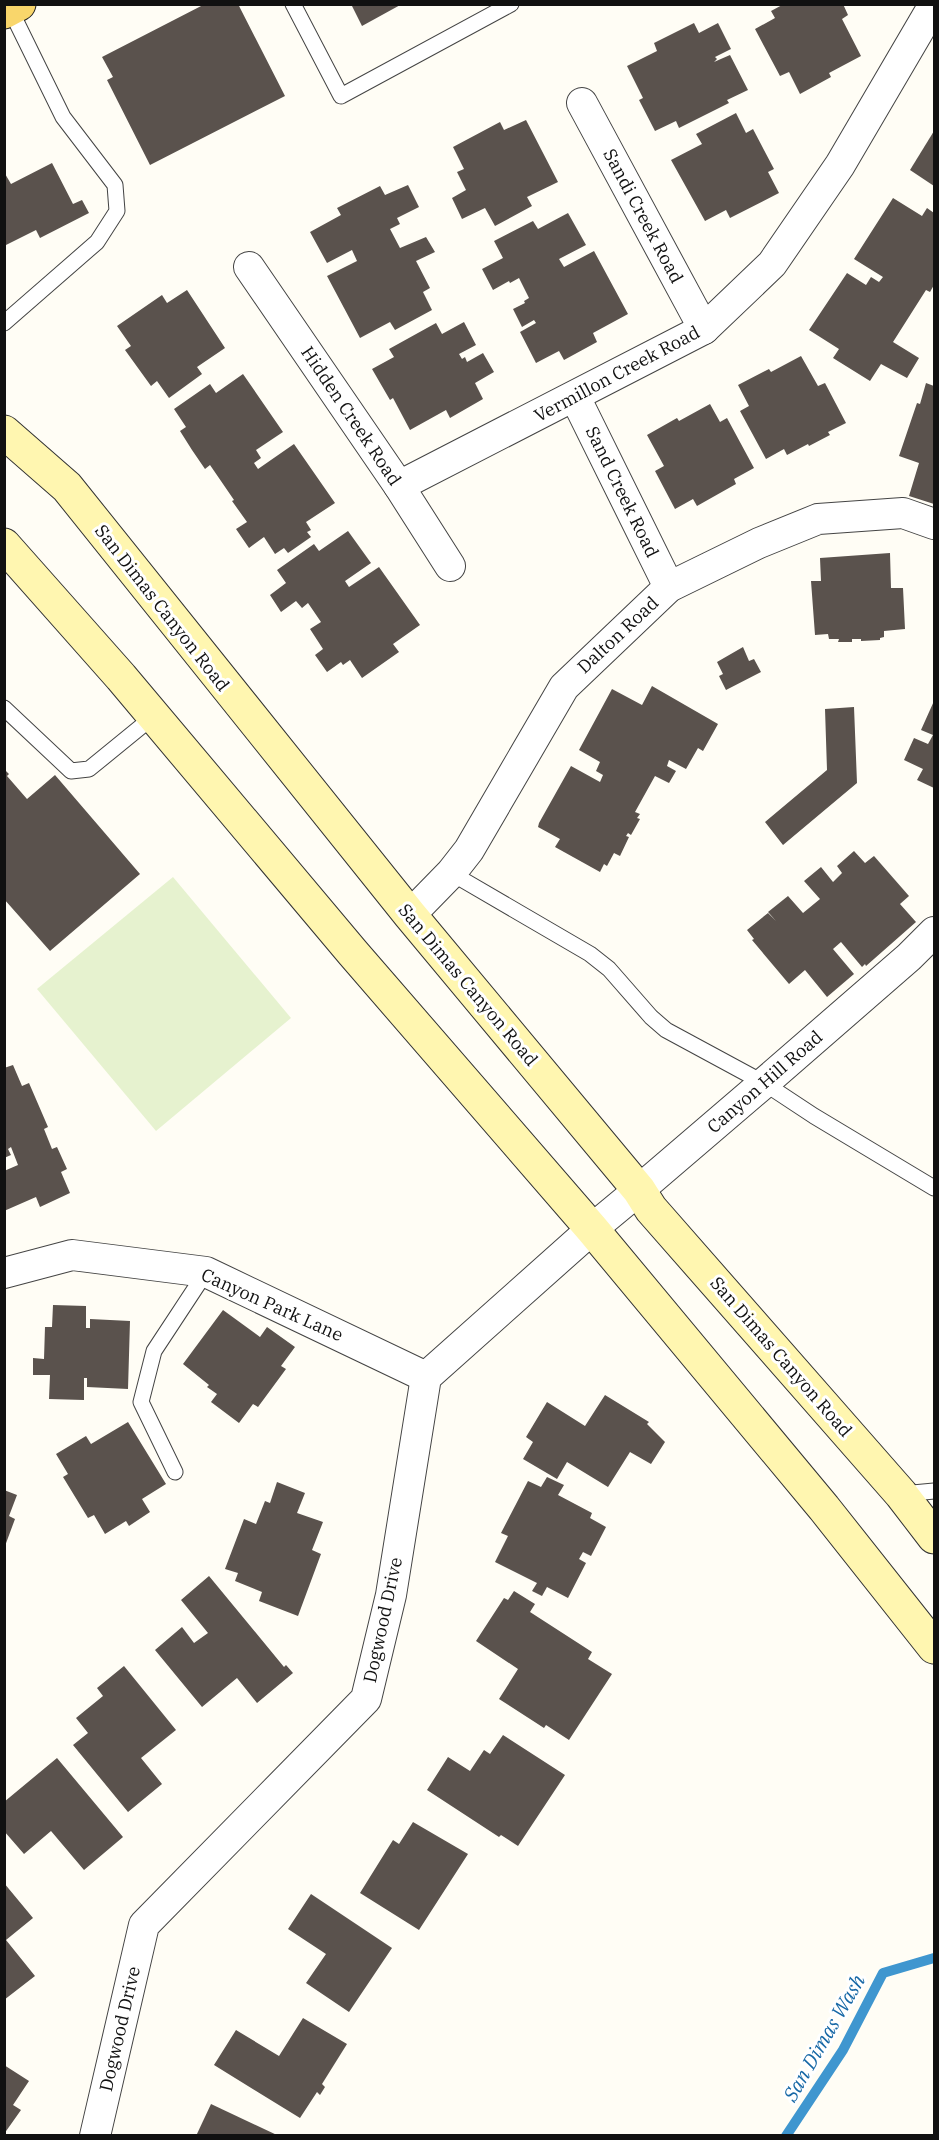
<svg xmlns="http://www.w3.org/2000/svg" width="939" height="2140" viewBox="0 0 939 2140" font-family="'IBM Plex Serif',serif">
  <rect width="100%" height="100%" fill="#fffdf5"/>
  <path fill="#e6f2cf" d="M173,877L291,1018L156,1131L37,989Z"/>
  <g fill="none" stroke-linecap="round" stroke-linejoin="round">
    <path stroke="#3f96cf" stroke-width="10" d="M786,2136L843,2050L883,1973L934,1958"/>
  </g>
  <g fill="#5a524d">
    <path d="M205,4H238L285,96L150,165L107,80L113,77L102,57Z"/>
    <path d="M351,4H402L362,26Z"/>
    <path d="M784,4H843L848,15L842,19L861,56L829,73L831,77L800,94L789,72L780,76L755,29L775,18L771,11Z"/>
    <path d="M694,23L699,33L718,23L731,49L715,57L717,59L714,62L730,55L748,90L727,100L729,103L679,128L676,121L655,131L639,100L643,98L627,66L657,51L654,43Z"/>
    <path d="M736,113L746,133L753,129L774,169L768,172L779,193L730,218L726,210L705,221L671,160L702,144L696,134Z"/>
    <path d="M526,120L558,182L527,197L532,206L495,226L485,208L462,219L452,198L466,190L457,172L464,169L453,147L500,122L504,130Z"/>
    <path d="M934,131V186L910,170Z"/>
    <path d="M52,163L73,204L82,200L89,213L40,238L36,230L4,246V172L11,184Z"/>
    <path d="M408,185L419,207L397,218L400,224L390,229L400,248L426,237L435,252L416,261L430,288L423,292L432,310L395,330L390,322L360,338L327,276L357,261L352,250L327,263L310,232L341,215L337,208L380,186L385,195Z"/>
    <path d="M893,198L922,216L927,208L934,213V285L930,292L926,290L893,342L919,358L907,378L881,364L870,381L833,358L839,349L809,330L847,273L866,285L871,277L879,282L883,277L854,259Z"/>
    <path d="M568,213L586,245L559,259L564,267L594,251L628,314L593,333L597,342L564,360L559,351L536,363L520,332L536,323L534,320L522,327L513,309L525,303L524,301L529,298L519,278L510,283L509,281L493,290L482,269L503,258L494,241L533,221L538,229Z"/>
    <path d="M187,290L225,348L197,367L202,374L169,398L157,381L151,386L125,350L131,346L117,326L162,295L167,303Z"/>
    <path d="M464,322L476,345L459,354L462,359L465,357L467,362L483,353L494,372L475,383L483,399L450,418L446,410L410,430L393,398L390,400L372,369L394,357L389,349L436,323L442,334Z"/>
    <path d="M801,356L818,386L825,383L846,423L828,432L830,435L809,446L808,444L787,455L784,449L766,459L740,411L749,406L738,385L769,369L771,372Z"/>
    <path d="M243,374L283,432L256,450L261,458L254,463L258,469L294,444L335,503L306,522L311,530L307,532L311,537L288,553L284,548L275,554L264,537L249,548L236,529L247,522L232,501L234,500L210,465L205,469L192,450L180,431L186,427L174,409L210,384L216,393Z"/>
    <path d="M926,383L934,386V504L909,496L919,463L899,456L917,403L920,404Z"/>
    <path d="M710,404L720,422L727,418L754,468L734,479L736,484L697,506L693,499L675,509L655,471L664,466L647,435L677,418L679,421Z"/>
    <path d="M348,531L371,563L345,581L349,587L379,567L420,625L393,644L399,652L362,678L350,660L343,665L341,662L327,672L315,655L323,649L310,629L321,622L308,603L302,608L296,601L281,612L270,595L286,583L277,570L314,544L319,551Z"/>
    <path d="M890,553L891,588H903L905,629L884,631V637L880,638V640L861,641V639H852V642H838L839,639H829L828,634L815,635L811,581H821L820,558Z"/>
    <path d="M743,647L749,661L754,659L761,672L726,690L719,676L723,674L717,662Z"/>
    <path d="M652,686L718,724L703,751L698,748L686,769L669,760L667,766L676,771L669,783L655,776L635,812L640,814L637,818L640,819L631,835L628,833L626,836L629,837L620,856L614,853L607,866L604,864L600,872L555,847L560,839L538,827L539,823L571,766L600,782L603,775L596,771L600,762L579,750L612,689L642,705Z"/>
    <path d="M934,701V788L917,780L923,769L904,760L914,738L928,744L933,735L921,730Z"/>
    <path d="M854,707L857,783L783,845L765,822L827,770L825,709Z"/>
    <path d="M4,769L9,774L7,776L27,799L55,775L140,874L50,951L4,899Z"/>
    <path d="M854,851L865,863L874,856L909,896L900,904L916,922L866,966L865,964L862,967L841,942L833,949L854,974L827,997L805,970L789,984L752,940L754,939L747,930L768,913L776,921L768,912L788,896L803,913L820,899L804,881L821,867L833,882L842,873L837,866Z"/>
    <path d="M13,1065L22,1086L29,1083L48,1127L44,1129L52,1149L57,1147L67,1169L61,1172L70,1193L40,1207L36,1197L4,1211V1171L18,1165L11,1147L8,1149L11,1155L4,1158V1068Z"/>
    <path d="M53,1305L86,1306V1328H90V1319L130,1321L128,1389L87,1387V1378H84V1400L49,1399L50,1375H33V1358L44,1359L45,1327H52Z"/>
    <path d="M223,1310L260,1337L267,1327L295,1347L281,1366L286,1369L258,1407L253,1404L239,1423L211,1402L217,1394L207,1387L209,1385L183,1364Z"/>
    <path d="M605,1395L649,1422L647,1424L665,1442L651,1464L630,1452L608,1487L567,1462L557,1479L523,1459L533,1442L526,1437L547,1402L585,1426Z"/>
    <path d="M128,1422L166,1484L142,1499L150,1512L129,1526L126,1521L105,1534L94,1515L88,1518L63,1477L68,1474L56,1454L86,1436L91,1444Z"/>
    <path d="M547,1477L564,1485L558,1495L592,1513L590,1518L606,1527L591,1556L583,1552L579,1559L586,1563L568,1598L547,1587L542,1596L532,1591L537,1583L495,1562L508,1536L501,1533L528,1481L541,1487Z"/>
    <path d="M277,1482L305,1493L297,1513L323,1522L312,1550L321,1554L298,1616L259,1601L262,1592L235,1581L238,1573L225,1569L244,1519L256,1524L265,1501L270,1503Z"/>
    <path d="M4,1490L17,1495L9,1516L15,1519L5,1546Z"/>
    <path d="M209,1576L284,1667L286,1665L293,1673L257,1703L237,1678L202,1707L155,1650L182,1627L194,1643L208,1633L181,1600Z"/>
    <path d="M514,1591L535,1604L530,1612L592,1652L588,1659L612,1674L569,1740L546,1725L544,1728L499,1699L518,1669L476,1641L504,1598L508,1600Z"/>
    <path d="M124,1666L176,1730L141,1758L162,1784L128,1812L73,1745L88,1733L76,1718L103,1696L97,1688Z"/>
    <path d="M503,1735L565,1775L518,1846L501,1835L499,1837L427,1790L448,1757L470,1771L484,1750L490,1754Z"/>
    <path d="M57,1758L123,1837L84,1870L51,1831L24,1854L4,1831V1802Z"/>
    <path d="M413,1822L468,1854L419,1930L360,1893L393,1840L399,1844Z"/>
    <path d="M4,1883L33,1918L6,1940L35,1976L4,2000Z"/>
    <path d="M311,1894L392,1948L349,2012L306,1983L326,1954L288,1929Z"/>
    <path d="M303,2018L347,2044L322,2084L325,2087L320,2095L317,2092L300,2118L214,2065L236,2030L279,2056Z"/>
    <path d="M4,2065L29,2081L13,2105L21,2110L4,2134Z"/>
    <path d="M211,2104L279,2136H196Z"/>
  </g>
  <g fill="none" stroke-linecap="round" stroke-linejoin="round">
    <defs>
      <g id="lane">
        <path d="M293,4L341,96L511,4"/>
        <path d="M4,323L97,242L117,211L115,185L63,117L10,9"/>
        <path d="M4,708L71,771L89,769L154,716"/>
        <path d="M451,873L590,954L609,969L651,1017L666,1030L764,1083L814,1116L934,1188"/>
        <path d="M175,1472L141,1402L154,1351L206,1272"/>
        <path d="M902,1494L934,1491"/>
      </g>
      <g id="street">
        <path d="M582,103L704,329"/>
        <path d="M249,267L399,486L450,566"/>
        <path d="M575,397L669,587"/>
        <path d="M399,486L704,329L772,264L840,165L932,8L934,6"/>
        <path d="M410,915L451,873L469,850L564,687L669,587L759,543L818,519L903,513L934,524"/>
        <path d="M4,1273L72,1255L206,1272L426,1377"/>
        <path d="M95,2136L144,1925L366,1699L391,1595L426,1377L592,1229L639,1190L764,1083L909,957L934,932"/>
      </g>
      <g id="secondary">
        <path d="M4,432L67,487L410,915L639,1190L651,1209L901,1494L934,1537"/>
        <path d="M4,545L121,677L353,953L592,1229L824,1508L934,1647"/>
      </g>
      <path id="primary" d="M4,12L19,4"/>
    </defs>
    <use href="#lane" stroke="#444" stroke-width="17"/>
    <use href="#street" stroke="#444" stroke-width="32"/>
    <use href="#secondary" stroke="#333" stroke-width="35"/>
    <use href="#primary" stroke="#222" stroke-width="35"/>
    <use href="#lane" stroke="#fff" stroke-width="15"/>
    <use href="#street" stroke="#fff" stroke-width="30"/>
    <use href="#secondary" stroke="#fff6b0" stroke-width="33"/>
    <use href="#primary" stroke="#f9d66b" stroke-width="33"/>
  </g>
  <g text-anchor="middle" stroke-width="6" stroke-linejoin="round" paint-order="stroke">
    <g font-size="18" fill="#111" stroke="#fff">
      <text transform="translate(643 216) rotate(62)" y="6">Sandi Creek Road</text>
      <text transform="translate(617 374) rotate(-28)" y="6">Vermillon Creek Road</text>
      <text transform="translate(351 416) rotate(56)" y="6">Hidden Creek Road</text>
      <text transform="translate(622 492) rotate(64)" y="6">Sand Creek Road</text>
      <text transform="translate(162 608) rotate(52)" y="6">San Dimas Canyon Road</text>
      <text transform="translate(618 635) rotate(-43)" y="6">Dalton Road</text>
      <text transform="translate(468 985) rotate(50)" y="6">San Dimas Canyon Road</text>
      <text transform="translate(765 1082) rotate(-41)" y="6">Canyon Hill Road</text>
      <text transform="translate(272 1305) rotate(24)" y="6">Canyon Park Lane</text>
      <text transform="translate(781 1357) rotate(49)" y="6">San Dimas Canyon Road</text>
      <text transform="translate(383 1620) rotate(-78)" y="6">Dogwood Drive</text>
      <text transform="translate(120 2029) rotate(-77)" y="6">Dogwood Drive</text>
    </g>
    <g font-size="20" font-style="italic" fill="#1768a6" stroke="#fff">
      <text transform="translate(824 2038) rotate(-60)" y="7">San Dimas Wash</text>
    </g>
  </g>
  <rect width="939" height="2140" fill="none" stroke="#111111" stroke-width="12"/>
</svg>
